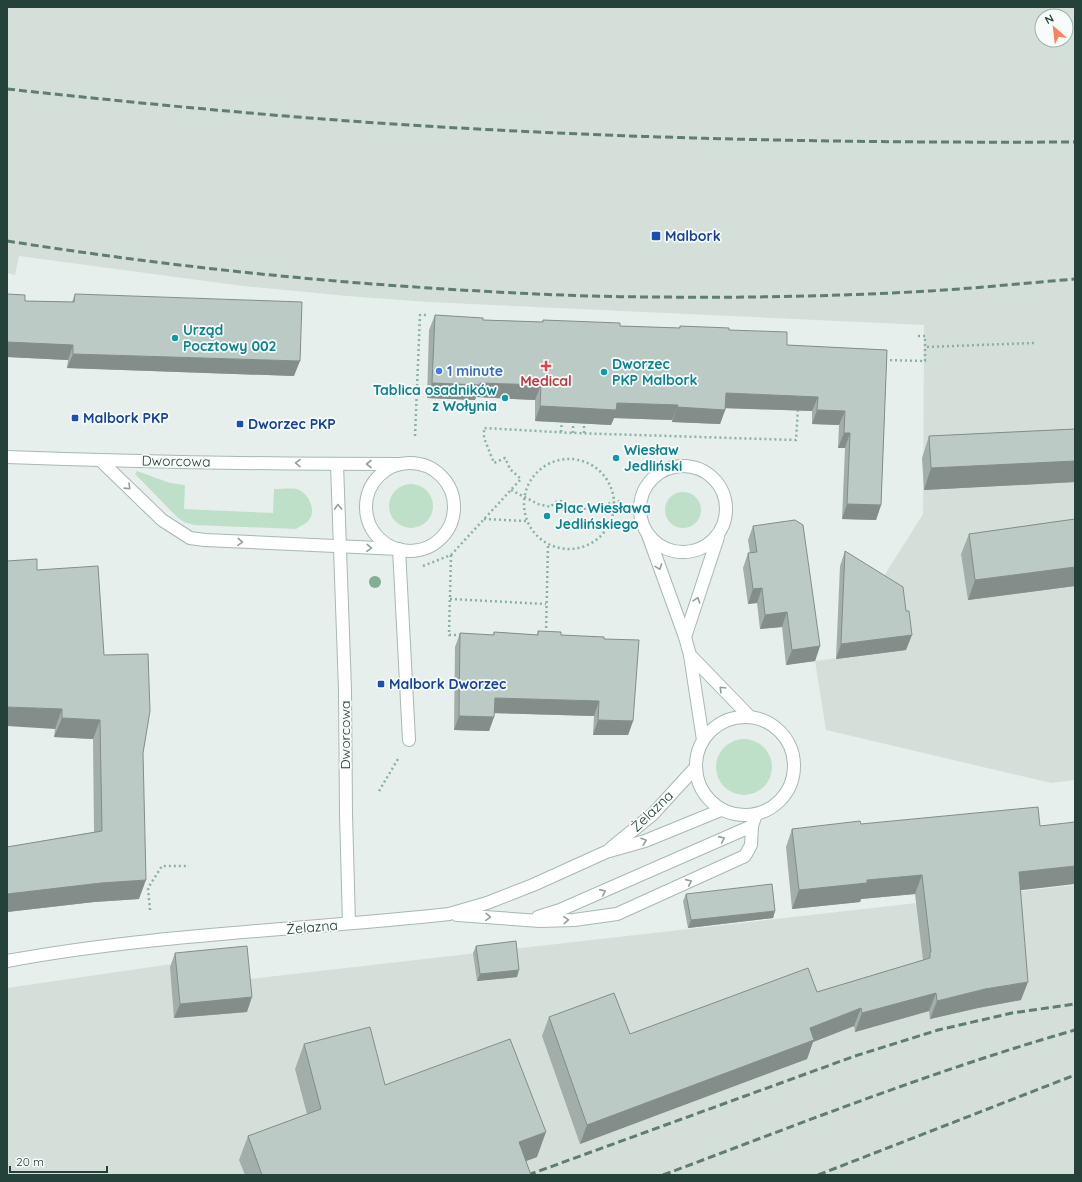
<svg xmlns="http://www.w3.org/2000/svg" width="1082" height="1182" viewBox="0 0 1082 1182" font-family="Quicksand,sans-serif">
  <rect width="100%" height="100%" fill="#e6efeb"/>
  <g fill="#d4dfda" fill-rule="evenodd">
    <path d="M7,7H1075V780L1051,783L826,730L815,661L902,650L906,645L877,587L923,514L924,325L428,302L347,296L243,286L19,256L15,275L7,273ZM1042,16H1066V40H1042Z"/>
    <path d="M1075,885V1175H7V988L165,965L246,958L249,979Z"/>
  </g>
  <g fill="#bfe0c8">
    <path d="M137,471L170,483L185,485L184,509L273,513L274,489C281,489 290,488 297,489C308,492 317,510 309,520C306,524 300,526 296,529L194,525L184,522L178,518L135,474Z"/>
    <circle cx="411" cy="506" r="22"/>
    <circle cx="683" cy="510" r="18"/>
    <circle cx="744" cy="767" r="28"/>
  </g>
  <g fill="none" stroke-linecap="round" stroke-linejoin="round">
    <defs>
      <g id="minor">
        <path d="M7,457C138,462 269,464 400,464"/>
        <path d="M100,460L162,520L190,538L205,540L399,549L409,740"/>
        <circle cx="410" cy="507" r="44"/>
        <path d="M337,464L345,690L346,814L349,923"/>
        <circle cx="683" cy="509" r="43"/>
        <path d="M648,535L685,637L690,655L703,740"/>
        <path d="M685,637L718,537"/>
        <path d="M690,655L750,717"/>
        <circle cx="745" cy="766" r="49"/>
        <path d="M610,849L653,814L695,768"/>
        <path d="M457,915L540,921L574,920L617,914L745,856L751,845L752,826L756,814"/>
        <path d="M538,917L560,910L752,826"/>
        <path d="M7,961C153,934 302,930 449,914L487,903L533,885L606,852L645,841L721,810"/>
      </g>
    </defs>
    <use href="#minor" stroke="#a8b8b2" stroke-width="14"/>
    <g stroke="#86b3a5" stroke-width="2.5" stroke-dasharray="2 3" stroke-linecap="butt">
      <path d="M918,336H925V347L1034,343"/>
      <path d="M885,360L925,361V347"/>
      <path d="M561,432L562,420"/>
      <path d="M573,433V421"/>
      <path d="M584,433V421"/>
      <path d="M415,436L420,315H427"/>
      <circle cx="569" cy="504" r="45"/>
      <path d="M511,490L538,504L551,507C555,500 562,499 568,505L569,511L590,508L620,501"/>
      <path d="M484,519L526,521"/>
      <path d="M451,555L449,635H462"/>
      <path d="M423,566L451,555L521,479L510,469L505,458L494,463L484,438V428L573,433L796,440L798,407"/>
      <path d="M370,580L378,578"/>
      <path d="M450,599L546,604"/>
      <path d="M546,633L548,545"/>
      <path d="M379,791L398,759"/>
      <path d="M150,910L148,888L162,866H189"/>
    </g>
    <use href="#minor" stroke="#fff" stroke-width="12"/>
    <g stroke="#5f7d75" stroke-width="3" stroke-dasharray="8 4" stroke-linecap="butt">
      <path d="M7,89C164,106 321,121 478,129C677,140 876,143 1075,142"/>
      <path d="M7,241C147,263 288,279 430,288C507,293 584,297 661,297C751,298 841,296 930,291C978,288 1027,283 1075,279"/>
      <path d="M528,1175L855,1056L938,1030L1012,1013L1075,1004"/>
      <path d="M663,1175C799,1124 935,1070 1075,1030"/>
      <path d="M818,1175L1075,1075"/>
    </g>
  </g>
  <circle fill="#80af93" cx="375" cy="582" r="6"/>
  <g fill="#a1aea9">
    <path d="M7,294L25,301L72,302L75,294L294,376L67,368L68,360L7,357Z"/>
    <path d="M435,315L483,320L542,322L543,320L620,326L679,328L680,326L729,330L787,345L887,350L881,505L876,520L842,519L845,448H838L839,425L812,424V411L726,408L720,424L672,422V420L614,418L611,425L535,421V400L476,397L475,400L427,398L429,330Z"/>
    <path d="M1075,429V482L924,490L922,458L929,436Z"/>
    <path d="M1075,519V586L968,600L961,554L969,534Z"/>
    <path d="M753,526L820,646L815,661L786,665L782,627L760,629L757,603L748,604L743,568L748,553H750L748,540Z"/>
    <path d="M845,551L906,650L836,659L840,566Z"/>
    <path d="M37,570L104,655L143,753L139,899L94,902L7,912V847L94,832L93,739L54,737L55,729Z"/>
    <path d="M538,631L561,635L604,639L633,721L628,735H593L594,716L494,713V717L489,731L454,730L455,647L460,633L493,635L494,632L537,635Z"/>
    <path d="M861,824L1021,890V1000L978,1008L930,1019L929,1011L855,1032L854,1026L813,1042L807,1059L580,1144L542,1036L549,1017L630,1034L817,992L923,960L915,894L861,899L860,902L792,909L786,847L792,829Z"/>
    <path d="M686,894L775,911L773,918L688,928L683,901Z"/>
    <path d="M476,946L517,977L477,981L473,953Z"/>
    <path d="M175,953L247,1012L174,1018L170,967Z"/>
    <path d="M304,1044L385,1085L537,1157L526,1161L531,1175H245L239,1160L248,1136L307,1114L295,1069Z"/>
  </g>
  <g fill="#838d89">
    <path d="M7,342L73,345L68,360L7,357Z"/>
    <path d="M73,354L300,361L294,376L67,368Z"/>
    <path d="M432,383H480L541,385L535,400L476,397L475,400L427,398Z"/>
    <path d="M726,393L818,397L812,411L721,408Z"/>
    <path d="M617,403L678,405L672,420L614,418L611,425L535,421L540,406Z"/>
    <path d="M677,407L725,410L720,424L672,422Z"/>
    <path d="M817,410L845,411L839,425L812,424Z"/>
    <path d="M844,433H850L845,448H838Z"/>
    <path d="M1075,461V482L924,490L931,468Z"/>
    <path d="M847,504L881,505L876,520L842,519Z"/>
    <path d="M1075,567V586L968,600L975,580Z"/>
    <path d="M762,588L757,603L748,604L753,589Z"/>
    <path d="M787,612L782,627L760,629L765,615Z"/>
    <path d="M912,635L906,650L836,659L841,644Z"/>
    <path d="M820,646L815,661L786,665L792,650Z"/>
    <path d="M495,698L599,701L594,716L489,713Z"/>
    <path d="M7,707L62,709L55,729L7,726Z"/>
    <path d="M459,716L494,717L489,731L454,730Z"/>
    <path d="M62,718L100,720L93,739L54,737Z"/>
    <path d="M598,720L633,721L628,735H593Z"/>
    <path d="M1075,866V884L1013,891L1019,872Z"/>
    <path d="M922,875L915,894L861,899L860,902L792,909L799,890L867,880Z"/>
    <path d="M146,880L139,899L94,902L7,912V894L101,883Z"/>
    <path d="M775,911L773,918L688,928L691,920Z"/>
    <path d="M519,970L517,977L477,981L480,974Z"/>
    <path d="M1028,982L1021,1000L978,1008L930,1019L937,1001L985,989Z"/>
    <path d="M936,993L929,1011L855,1032L862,1013Z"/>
    <path d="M252,997L247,1012L174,1018L180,1004Z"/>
    <path d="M861,1008L854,1026L813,1042L807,1059L580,1144L587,1125L810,1028Z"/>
    <path d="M546,1132L537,1157L510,1167L519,1142Z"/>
  </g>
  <g fill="#bbcac4" stroke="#838d89">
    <path d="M7,294L25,295V301L74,302L75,294L302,302L300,361L73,354V345L7,342Z"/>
    <path d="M435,315L483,318V320L543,322V320L620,323V326L680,328V326L729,328V330L787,332V345L887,350L881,505L847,504L850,433H844L845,411L817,410L818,397L726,393L725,410L677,407L678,405L617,403L616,410L540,406L541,385L480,383V385L432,383Z"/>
    <path d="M1075,429V461L931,468L929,436Z"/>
    <path d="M1075,519V567L975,580L969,534Z"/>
    <path d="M795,520L803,525L820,646L792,650L787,612L765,615L762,588L753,589L748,553L757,552L753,526Z"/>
    <path d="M845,551L903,587L906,611H909L912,635L841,644Z"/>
    <path d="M37,559V570L98,566L104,655L148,654L150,711L143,753L146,880L101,883L7,894V847L102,831L100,720L62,718V709L7,707V561Z"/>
    <path d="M538,631L561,632V635L604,637V639L639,640L633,721L598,720L599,701L495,698L494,717L459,716L460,633L494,635V632L538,635Z"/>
    <path d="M1038,807L1040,826L1075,822V866L1019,872L1028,982L985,989L937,1001L936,993L862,1013L861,1008L810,1028L814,1040L587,1125L549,1017L614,993L630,1034L808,968L817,992L930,958V952H931L922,875L867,880V883L799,890L792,829L860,821L861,824Z"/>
    <path d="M772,884L775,911L691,920L686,894Z"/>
    <path d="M516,941L519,970L480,974L476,946Z"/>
    <path d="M247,946L252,997L180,1004L175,953Z"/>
    <path d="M370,1027L385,1085L510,1039L546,1132L519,1142L531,1175H262L248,1136L321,1109L304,1044Z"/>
  </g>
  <defs><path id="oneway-chevron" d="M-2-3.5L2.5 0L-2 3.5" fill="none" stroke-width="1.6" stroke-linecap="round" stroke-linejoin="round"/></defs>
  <g stroke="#92a09c">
    <use href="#oneway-chevron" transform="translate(298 463) rotate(-179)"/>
    <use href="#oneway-chevron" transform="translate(369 464) rotate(180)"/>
    <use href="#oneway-chevron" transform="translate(128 487) rotate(44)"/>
    <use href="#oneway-chevron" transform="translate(338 507) rotate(-92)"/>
    <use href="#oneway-chevron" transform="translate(240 542) rotate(3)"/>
    <use href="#oneway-chevron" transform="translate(369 548) rotate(3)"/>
    <use href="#oneway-chevron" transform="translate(659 567) rotate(70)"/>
    <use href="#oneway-chevron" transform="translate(697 600) rotate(-72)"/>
    <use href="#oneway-chevron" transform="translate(722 689) rotate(-134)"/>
    <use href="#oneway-chevron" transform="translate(722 839) rotate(-24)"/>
    <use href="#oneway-chevron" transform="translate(644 841) rotate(-19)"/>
    <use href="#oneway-chevron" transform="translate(689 882) rotate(-24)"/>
    <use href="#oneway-chevron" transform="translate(603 892) rotate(-24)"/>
    <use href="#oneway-chevron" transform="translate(488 917) rotate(4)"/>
    <use href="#oneway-chevron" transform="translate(566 920) rotate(-2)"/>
  </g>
  <g fill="#1a4fb4" stroke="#f7fbf9" stroke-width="1.5">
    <rect x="651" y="231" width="10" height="10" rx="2"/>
    <rect x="71" y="414" width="8" height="8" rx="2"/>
    <rect x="236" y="420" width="8" height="8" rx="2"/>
    <rect x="377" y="680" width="8" height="8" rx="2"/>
  </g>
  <g fill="#0f9aa8" stroke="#f7fbf9" stroke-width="1.5">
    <circle cx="175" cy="338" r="4"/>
    <circle cx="604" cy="372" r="4"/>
    <circle cx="505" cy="398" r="4"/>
    <circle cx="616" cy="458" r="4"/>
    <circle cx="547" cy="516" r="4"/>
  </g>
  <path fill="#e0444e" stroke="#f7fbf9" stroke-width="1.5" d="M544 360h4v4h4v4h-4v4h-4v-4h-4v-4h4z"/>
  <circle fill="#3f7fe0" stroke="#f7fbf9" stroke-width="1.5" cx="439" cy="371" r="4"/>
  <g text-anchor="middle" stroke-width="3.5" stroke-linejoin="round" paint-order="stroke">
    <g font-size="14" font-weight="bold" fill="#164399" stroke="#f7fbf9" text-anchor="start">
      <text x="665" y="241">Malbork</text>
      <text x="83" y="423">Malbork PKP</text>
      <text x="248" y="429">Dworzec PKP</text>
      <text x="389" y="689">Malbork Dworzec</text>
    </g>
    <g font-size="14" font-weight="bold" fill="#0d838f" stroke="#f7fbf9" text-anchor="start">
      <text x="183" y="335">Urząd<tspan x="183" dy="16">Pocztowy 002</tspan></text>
      <text x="612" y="369">Dworzec<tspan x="612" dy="16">PKP Malbork</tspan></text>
      <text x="497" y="395" text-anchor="end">Tablica osadników<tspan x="497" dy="16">z Wołynia</tspan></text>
      <text x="624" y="455">Wiesław<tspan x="624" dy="16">Jedliński</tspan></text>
      <text x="555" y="513">Plac Wiesława<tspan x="555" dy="16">Jedlińskiego</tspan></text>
    </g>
    <g font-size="14" font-weight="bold" fill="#366cbe" stroke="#f7fbf9" text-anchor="start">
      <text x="447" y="376">1 minute</text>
    </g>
    <g font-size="14" font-weight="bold" fill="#be3a42" stroke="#f7fbf9">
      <text x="546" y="386">Medical</text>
    </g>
    <g font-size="14" fill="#24423a" stroke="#f7fbf9">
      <text transform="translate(176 461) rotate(1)" y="5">Dworcowa</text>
      <text transform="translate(345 735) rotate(-90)" y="5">Dworcowa</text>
      <text transform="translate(652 811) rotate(-44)" y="5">Żelazna</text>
      <text transform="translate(312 927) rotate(-5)" y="5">Żelazna</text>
    </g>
  </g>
  <rect width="1082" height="1182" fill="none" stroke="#24423a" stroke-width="16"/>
  <g transform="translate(1054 28) rotate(332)"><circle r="19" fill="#f7fbf9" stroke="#a3b1ad"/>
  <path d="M0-3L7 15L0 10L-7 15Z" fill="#f4845f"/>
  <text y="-6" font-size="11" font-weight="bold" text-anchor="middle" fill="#24423a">N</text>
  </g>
  <path d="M10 1166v6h97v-6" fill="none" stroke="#24423a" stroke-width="2"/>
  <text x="16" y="1166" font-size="12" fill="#24423a" stroke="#f7fbf9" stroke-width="3" paint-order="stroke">20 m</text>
</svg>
